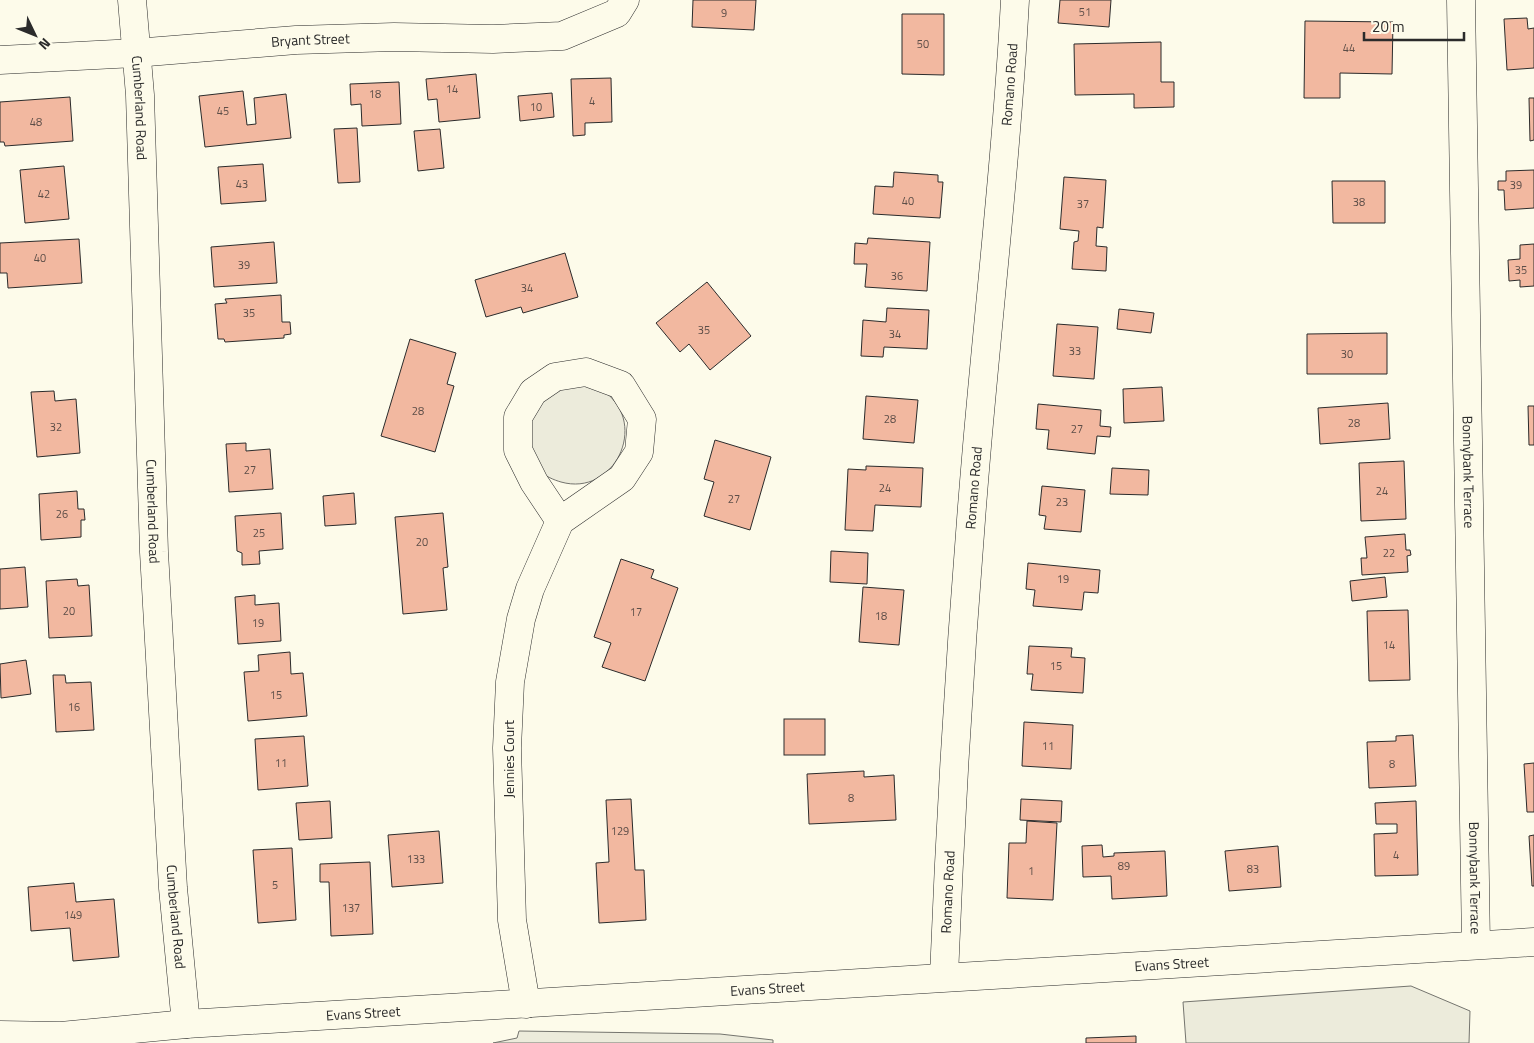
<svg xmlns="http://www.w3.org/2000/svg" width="1534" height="1043" viewBox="0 0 1534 1043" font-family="'Titillium Web',sans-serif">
  <rect width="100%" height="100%" fill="#fdfbea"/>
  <g fill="#ecebdb" stroke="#74746e">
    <path d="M573,382C582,385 598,386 605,392C649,425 614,497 561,482C554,480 544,476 538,469C533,462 531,446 529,437C528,432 525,426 525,422C526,401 557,391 573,382Z"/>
    <path d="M1411,986L1470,1011L1469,1043H1186L1183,1002Z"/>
    <path d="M519,1031L720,1034L773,1040V1043H493L517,1038Z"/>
  </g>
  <g fill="#f2b8a0" stroke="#2b2b2b">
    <path d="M693,0H756L754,30L692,27Z"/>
    <path d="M1060,0H1111L1109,27L1058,23Z"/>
    <path d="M902,14H944V75L902,74Z"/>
    <path d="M1527,18L1528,29L1534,28V68L1507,70L1504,19Z"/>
    <path d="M1305,21L1393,22L1392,74L1340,73V98H1304Z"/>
    <path d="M1161,42V82H1174V107L1134,108V94L1075,95L1074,44Z"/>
    <path d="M476,74L480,118L439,122L437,99L428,100L426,79Z"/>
    <path d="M611,78L612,122L585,123V135L573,136L571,79Z"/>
    <path d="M399,82L401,124L362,126L361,104L351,105L350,84Z"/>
    <path d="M243,91L247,125L256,124L254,98L286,94L291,138L205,147L199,96Z"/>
    <path d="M552,93L554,117L520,121L518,96Z"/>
    <path d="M70,97L73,141L5,146L4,142H0V102Z"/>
    <path d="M1529,98H1534V140L1530,141Z"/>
    <path d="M357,128L360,182L338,183L334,129Z"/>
    <path d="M440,129L444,168L418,171L414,131Z"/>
    <path d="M263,164L266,201L221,204L218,167Z"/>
    <path d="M64,166L69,219L25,223L20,170Z"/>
    <path d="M1534,170V208L1505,210L1504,190H1498V181H1506V171Z"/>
    <path d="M894,172L938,175V182H943L940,218L873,214L875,186L893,187Z"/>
    <path d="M1064,177L1106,180L1103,228L1097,227L1096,246L1107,247L1106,271L1072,269L1074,242L1078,241L1079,231L1060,229Z"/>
    <path d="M1332,181H1385V223H1333Z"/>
    <path d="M868,238L930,242L927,291L865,287L867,264H854L855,243L867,244Z"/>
    <path d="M79,239L82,283L8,288L7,273H0V243Z"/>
    <path d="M274,242L277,283L214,287L211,247Z"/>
    <path d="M1534,244V286L1520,287V280L1509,281L1508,260L1520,259V245Z"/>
    <path d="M565,253L578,297L523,313L521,307L486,317L475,280Z"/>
    <path d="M707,282L751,336L710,370L689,344L680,352L656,323Z"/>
    <path d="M281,295L282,322H290L291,334L284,335V338L225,342L224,339H218L215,304L227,303L225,299Z"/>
    <path d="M887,308L929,310L927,349L884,347L883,357L861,356L863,320L886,322Z"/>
    <path d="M1119,309L1154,313L1151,333L1117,329Z"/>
    <path d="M1057,324L1098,327L1094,379L1053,376Z"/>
    <path d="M1387,333V374H1307V334Z"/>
    <path d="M410,339L456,353L447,384L454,386L435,452L381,436Z"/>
    <path d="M1162,387L1164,421L1124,423L1123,389Z"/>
    <path d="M54,391L55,401L76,399L80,453L37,457L31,392Z"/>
    <path d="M866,396L918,400L914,443L863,439Z"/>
    <path d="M1388,403L1390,439L1320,444L1318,408Z"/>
    <path d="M1038,404L1101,410L1100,426L1111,427L1110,437L1097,436L1095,454L1047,449L1049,430L1036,429Z"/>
    <path d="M1528,406H1534V445H1529Z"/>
    <path d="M715,440L771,457L750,530L704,516L714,482L704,479Z"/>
    <path d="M246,443V451L270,449L273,489L229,492L226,444Z"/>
    <path d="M1404,461L1406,519L1361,521L1359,463Z"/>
    <path d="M866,466L923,468L921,507L875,505L873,531L845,530L848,469L866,470Z"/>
    <path d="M1112,468L1149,470L1148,495L1110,494Z"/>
    <path d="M1042,486L1085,490L1081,532L1044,529L1046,516L1039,515Z"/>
    <path d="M77,491L78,509H84L85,520H81V537L41,540L39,494Z"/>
    <path d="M354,493L356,524L325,526L323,496Z"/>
    <path d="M281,513L283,549L259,551L260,564L242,565V553L237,551L235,516Z"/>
    <path d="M443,513L448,567L443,568L447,610L403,614L395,517Z"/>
    <path d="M1405,534L1406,550H1410L1411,555L1407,556L1408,572L1362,575L1361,558H1367L1365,537Z"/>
    <path d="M831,551L868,553L867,584L830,582Z"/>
    <path d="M621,559L654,570L651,578L678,588L645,681L602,667L611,643L594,637Z"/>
    <path d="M1028,563L1100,570L1098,593L1084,592L1082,610L1033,606L1035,590L1026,589Z"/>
    <path d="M25,567L28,607L0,609V569Z"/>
    <path d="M1385,577L1387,597L1352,601L1350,581Z"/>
    <path d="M77,579L78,586L89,585L92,636L49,638L46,581Z"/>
    <path d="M863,587L904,590L899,645L859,642Z"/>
    <path d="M255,595V605L279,603L281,641L238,644L235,597Z"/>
    <path d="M1408,610L1410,680L1369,681L1367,611Z"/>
    <path d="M1029,646L1072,648L1071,657L1085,658L1083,693L1031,690L1033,674H1027Z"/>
    <path d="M290,652L291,674L303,673L307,716L248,721L244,672L259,671L258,655Z"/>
    <path d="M26,660L31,694L1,698L0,664Z"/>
    <path d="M53,675H65L66,683L91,682L94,730L56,732Z"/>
    <rect x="784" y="719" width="41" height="36"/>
    <path d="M1024,722L1073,725L1071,769L1022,766Z"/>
    <path d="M1413,735L1416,786L1369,788L1367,742L1396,741V736Z"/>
    <path d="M304,736L308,786L258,790L255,739Z"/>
    <path d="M1534,763V812H1527L1524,764Z"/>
    <path d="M864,771V777L894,775L896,820L809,824L807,774Z"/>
    <path d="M631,799L635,870H644L646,920L599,923L596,863L609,862L606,800Z"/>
    <path d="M1021,799L1062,801L1061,822L1020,820Z"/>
    <path d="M330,801L332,838L299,840L296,803Z"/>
    <path d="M1416,801L1418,875L1375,876L1374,834L1397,833V824H1376L1375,803Z"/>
    <path d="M1027,821L1057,823L1053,900L1007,898L1009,843H1026Z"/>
    <path d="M439,831L443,883L392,887L388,835Z"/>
    <path d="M1534,835V886H1532L1529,836Z"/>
    <path d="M1102,845L1103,857L1114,856V853L1165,851L1167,896L1112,899L1111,876L1083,877L1082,846Z"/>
    <path d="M1278,846L1281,887L1229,891L1225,851Z"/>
    <path d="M292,848L296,920L258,923L253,850Z"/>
    <path d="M370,862L373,934L331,936L329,882H320V864Z"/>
    <path d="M74,883L76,902L114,899L119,957L73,961L70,928L31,931L28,887Z"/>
    <path d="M1136,1036V1043H1086V1038Z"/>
  </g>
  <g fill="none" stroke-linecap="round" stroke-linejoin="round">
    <defs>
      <g id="street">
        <path id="s1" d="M132,0L140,95L154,552L173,888L186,1024"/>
        <path id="s2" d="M1461,0L1476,945"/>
        <path id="s3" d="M0,60L135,53L296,40L394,37L493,39L562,36L617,13L625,0"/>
        <path id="s4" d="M944,976C951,800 962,622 977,446C990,297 1007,149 1015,0"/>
        <path d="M526,1004L512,920L507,748L510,682L521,619L530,589L560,521L622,478L639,452L642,419L621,385L586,372L555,377L533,392L518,417V450L534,482L560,521"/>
      </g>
      <g id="secondary">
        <path id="s5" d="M0,1035L61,1036L186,1024L1534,942"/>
      </g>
    </defs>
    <use href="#street" stroke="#2b2b2b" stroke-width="29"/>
    <use href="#secondary" stroke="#2b2b2b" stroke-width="29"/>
    <use href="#street" stroke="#fdfbea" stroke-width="28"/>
    <use href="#secondary" stroke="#fdfbea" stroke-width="28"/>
  </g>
  <g text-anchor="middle" stroke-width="4" stroke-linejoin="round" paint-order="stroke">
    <g font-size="11" fill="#5d4e48">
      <text x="1085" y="16">51</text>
      <text x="724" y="17">9</text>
      <text x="923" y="48">50</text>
      <text x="1349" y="52">44</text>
      <text x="452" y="93">14</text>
      <text x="375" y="98">18</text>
      <text x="592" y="105">4</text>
      <text x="536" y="111">10</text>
      <text x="223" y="115">45</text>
      <text x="36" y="126">48</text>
      <text x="242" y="188">43</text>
      <text x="1516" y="189">39</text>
      <text x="44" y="198">42</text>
      <text x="908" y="205">40</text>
      <text x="1359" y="206">38</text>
      <text x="1083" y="208">37</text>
      <text x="40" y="262">40</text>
      <text x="244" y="269">39</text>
      <text x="1521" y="274">35</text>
      <text x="897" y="280">36</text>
      <text x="527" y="292">34</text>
      <text x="249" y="317">35</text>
      <text x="704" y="334">35</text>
      <text x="895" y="338">34</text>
      <text x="1075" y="355">33</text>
      <text x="1347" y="358">30</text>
      <text x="418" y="415">28</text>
      <text x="890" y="423">28</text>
      <text x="1354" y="427">28</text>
      <text x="56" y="431">32</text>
      <text x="1077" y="433">27</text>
      <text x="250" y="474">27</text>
      <text x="885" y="492">24</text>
      <text x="1382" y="495">24</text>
      <text x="734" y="503">27</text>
      <text x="1062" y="506">23</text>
      <text x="62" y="518">26</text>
      <text x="259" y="537">25</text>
      <text x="422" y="546">20</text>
      <text x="1389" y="557">22</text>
      <text x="1063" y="583">19</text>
      <text x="69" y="615">20</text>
      <text x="636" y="616">17</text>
      <text x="881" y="620">18</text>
      <text x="258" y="627">19</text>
      <text x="1389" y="649">14</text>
      <text x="1056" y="670">15</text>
      <text x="276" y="699">15</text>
      <text x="74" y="711">16</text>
      <text x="1048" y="750">11</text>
      <text x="281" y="767">11</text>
      <text x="1392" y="768">8</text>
      <text x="851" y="802">8</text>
      <text x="620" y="835">129</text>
      <text x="1396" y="859">4</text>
      <text x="416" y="863">133</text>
      <text x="1124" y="870">89</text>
      <text x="1253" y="873">83</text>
      <text x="1031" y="875">1</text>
      <text x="275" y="889">5</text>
      <text x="351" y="912">137</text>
      <text x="73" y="919">149</text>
    </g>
    <g font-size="14" fill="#2b2b2b" stroke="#fdfbea">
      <text dy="5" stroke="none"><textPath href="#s3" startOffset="311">Bryant Street</textPath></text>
      <text dy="5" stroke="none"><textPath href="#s4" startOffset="894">Romano Road</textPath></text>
      <text dy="5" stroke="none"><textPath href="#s1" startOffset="108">Cumberland Road</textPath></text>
      <text dy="5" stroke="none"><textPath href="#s2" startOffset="472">Bonnybank Terrace</textPath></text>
      <text dy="5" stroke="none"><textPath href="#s4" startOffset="489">Romano Road</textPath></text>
      <text dy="5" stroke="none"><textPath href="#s1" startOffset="512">Cumberland Road</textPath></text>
      <text transform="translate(509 759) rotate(-90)" y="5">Jennies Court</text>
      <text dy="5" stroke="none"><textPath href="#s2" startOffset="878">Bonnybank Terrace</textPath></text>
      <text dy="5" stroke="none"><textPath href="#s4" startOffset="84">Romano Road</textPath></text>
      <text dy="5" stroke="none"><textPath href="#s1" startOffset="918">Cumberland Road</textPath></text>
      <text dy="5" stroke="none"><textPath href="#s5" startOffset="1174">Evans Street</textPath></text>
      <text dy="5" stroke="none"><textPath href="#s5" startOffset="769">Evans Street</textPath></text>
      <text dy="5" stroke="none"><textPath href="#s5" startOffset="364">Evans Street</textPath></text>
    </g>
  </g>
  <g transform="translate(35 35) rotate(133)" stroke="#fdfbea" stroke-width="4" paint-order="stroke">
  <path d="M0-4L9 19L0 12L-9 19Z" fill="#2b2b2b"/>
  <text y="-8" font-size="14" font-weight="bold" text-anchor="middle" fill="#2b2b2b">N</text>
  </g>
  <path d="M1364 32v8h100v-8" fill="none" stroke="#2b2b2b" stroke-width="2.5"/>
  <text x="1372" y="32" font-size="15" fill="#2b2b2b" stroke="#fdfbea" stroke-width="4" paint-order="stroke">20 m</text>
</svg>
